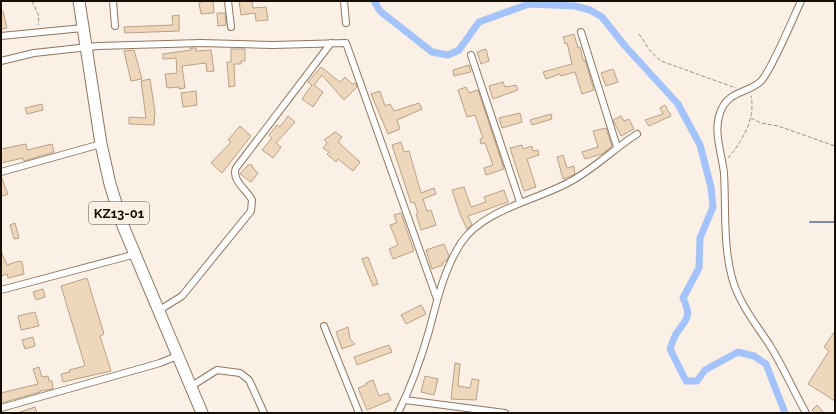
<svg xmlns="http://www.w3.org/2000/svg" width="836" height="414" viewBox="0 0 836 414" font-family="Raleway,sans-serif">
  <rect width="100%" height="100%" fill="#fbf0e6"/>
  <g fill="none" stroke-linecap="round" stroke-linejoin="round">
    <path stroke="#798cb1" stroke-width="2" d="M810,222H835"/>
    <path stroke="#a4c3fb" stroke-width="7" d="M374,1L380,11L432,52L448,55L459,50L479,22L529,4L575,6L590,10L602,17L625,46L678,104L700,145L711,187L713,207L700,238L699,268L683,298C692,317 687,318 676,334C673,339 672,344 670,349L686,381H697L705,370L738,352L754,356L766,364L785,413"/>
  </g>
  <g fill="#efd7bc" stroke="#b8a287">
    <path d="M203,1H213L214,13L201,14L199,3Z"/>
    <path d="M239,1H252L253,8L266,7L268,20L256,21L255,13L241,15Z"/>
    <path d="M1,11H3L7,28L1,29Z"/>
    <path d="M217,13H225L226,25L218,26Z"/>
    <path d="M179,15V31L125,33L124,27L173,25L172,16Z"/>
    <path d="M574,34L578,48L580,47L583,60H585L594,90L582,94L575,72L561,76L560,74L546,79L543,72L572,64L567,43L565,44L563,37Z"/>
    <path d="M190,48H196V51L211,50L214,71L207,72L206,63L182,66L185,88L179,89V87L167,88L165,74L177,73L176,58L163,59V54L191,50Z"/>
    <path d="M231,49H245V61H241V64H234L235,86L229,87L227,62H231Z"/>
    <path d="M486,49L489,61L481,64L477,52Z"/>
    <path d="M134,50L142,79L131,81L124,51Z"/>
    <path d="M469,65L471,72L454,76L453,70Z"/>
    <path d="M321,67L340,82L345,77L352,84L356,83L357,87L344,100L322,75L314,85L323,92L313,107L302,99L312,85L308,82Z"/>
    <path d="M613,69L618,82L606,86L601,73Z"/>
    <path d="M150,79L155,112L154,125L129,124V117L146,118L141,81Z"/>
    <path d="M503,82L505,87L516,85L518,90L493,99L489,86Z"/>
    <path d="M466,87L469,93L478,90L504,169L486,175L484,168L493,165L485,143L481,144L480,139L483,138L475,115L467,117L458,90Z"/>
    <path d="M196,91L197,105L183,107L181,93Z"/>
    <path d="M380,91L385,106L390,104L394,111L419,103L422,109L397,120L400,129L388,134L371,94Z"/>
    <path d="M42,104L43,110L27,114L25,108Z"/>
    <path d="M665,105L671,116L649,126L645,120L663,114L660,108Z"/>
    <path d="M520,113L522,122L502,128L499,118Z"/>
    <path d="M551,114L552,119L532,125L530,120Z"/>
    <path d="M288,116L295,122L276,143L281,147L273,158L262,150L272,138L269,135L277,125L280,127Z"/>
    <path d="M621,116L624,121L629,119L634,129L621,136L613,120Z"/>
    <path d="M240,126L251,136L222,173L211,163L231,142L228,140Z"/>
    <path d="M606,128L612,146L602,154L585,159L582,152L598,147L593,131Z"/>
    <path d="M335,132L342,137L338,142L360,162L353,171L338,159L336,162L327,154L329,152L323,148L327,143L324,140Z"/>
    <path d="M401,142L404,152L409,151L421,193L434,188L436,194L423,199L427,211L431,210L436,225L421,230L416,214L418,213L414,202L411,203L392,145Z"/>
    <path d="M26,144L27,150L52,144L54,152L24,161L23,158L1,163V149Z"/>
    <path d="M522,145L523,149L532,146L533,151L538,150L539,155L527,159L536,187L524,191L510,148Z"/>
    <path d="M563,155L567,168L574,166L575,174L563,179L557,157Z"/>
    <path d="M248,165H252L253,168L258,173L251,182L240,174Z"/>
    <path d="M1,176L8,194L2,196L1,192Z"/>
    <path d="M464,187L471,207L486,202L484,197L504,190L508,202L468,216L472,225L467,229L460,214L452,190Z"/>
    <path d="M401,213L414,251L393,259L389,249L398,245L390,225L397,223L394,215Z"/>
    <path d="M15,223L19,238L14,239L10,225Z"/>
    <path d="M444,244L449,256L446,261L442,263L443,265L432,269L426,250Z"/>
    <path d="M1,251L7,265L19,261L22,262L24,274L8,278L7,274L1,276Z"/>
    <path d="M368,257L378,284L373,286L362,259Z"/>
    <path d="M87,278L104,334L100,336L111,371L63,382L61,374L70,372L69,370L85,366L61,286Z"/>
    <path d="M43,289L45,297L36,300L33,292Z"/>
    <path d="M421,305L426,314L406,324L401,315Z"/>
    <path d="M35,312L39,326L21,330L18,316Z"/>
    <path d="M348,327L350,339L355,344L342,349L336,332Z"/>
    <path d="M835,331V401L808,384L829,351L824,347Z"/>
    <path d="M33,337L35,346L25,349L22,340Z"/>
    <path d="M389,345L392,352L357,365L354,357Z"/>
    <path d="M455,363L460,364L458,386L470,388L472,379L479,380L476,400L451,399Z"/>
    <path d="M39,367L42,377L48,376L49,381H52L53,389L40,391V392L1,403V393L38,384L33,369Z"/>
    <path d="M425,376L438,379L434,395L421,392Z"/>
    <path d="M373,380L379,396L388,393L391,400L367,410L358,388L366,385V383Z"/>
    <path d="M817,405L824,413H815L812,410Z"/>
    <path d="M35,407L37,413H20V412Z"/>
  </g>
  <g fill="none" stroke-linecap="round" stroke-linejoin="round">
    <defs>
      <g id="street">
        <path d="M113,1L115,26"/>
        <path d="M228,1L231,27"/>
        <path d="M344,1L346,23"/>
        <path d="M801,1C794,16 770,74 760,82C746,94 727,91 720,113C713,132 722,154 724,173C726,207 723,245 732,278C739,303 755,323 769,344C783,366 793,390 806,413"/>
        <path d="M581,32L617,147"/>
        <path d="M1,36L83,28"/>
        <path d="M471,55L520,202"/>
        <path d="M1,61L34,53L98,46L201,43L273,45L346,43L437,299"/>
        <path d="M1,172L101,144"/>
        <path d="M1,290L136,254"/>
        <path d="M158,311L182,296L251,211L252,200C247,190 231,180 236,168L331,43"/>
        <path d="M324,326L359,413"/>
        <path d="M190,387L217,370L240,373L249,380L264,413"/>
        <path d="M405,400L505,413"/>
        <path d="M1,408L160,363L177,356"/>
        <path d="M398,413C411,387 421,359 429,331C437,301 444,269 461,243C484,208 540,200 573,180C596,167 615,148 637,134"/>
      </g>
      <path id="highway" d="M79,1L101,144L110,184L123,226L202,413"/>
    </defs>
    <use href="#street" stroke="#8f7760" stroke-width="8"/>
    <use href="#highway" stroke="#8f7760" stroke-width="13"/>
    <g stroke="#9b9187" stroke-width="1" stroke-dasharray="4 2" stroke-linecap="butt">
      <path d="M32,1L39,16L38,25"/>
      <path d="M639,34L651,52L661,61L736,88"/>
      <path d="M751,118L761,123L778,126L835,146"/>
      <path d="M728,158C742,142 756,118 751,96"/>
    </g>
    <use href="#street" stroke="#fff" stroke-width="6"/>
    <use href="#highway" stroke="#fff" stroke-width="11"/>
  </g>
  <g text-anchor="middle" stroke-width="3" stroke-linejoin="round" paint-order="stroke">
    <rect fill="#fbf0e6" stroke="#5b5148" stroke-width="1" x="89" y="202" width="60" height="22" rx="3"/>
    <g font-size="13" font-weight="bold" fill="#160d05">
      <text x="119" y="218">KZ13-01</text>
    </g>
  </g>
  <rect width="836" height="414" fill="none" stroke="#160d05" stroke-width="4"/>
</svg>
